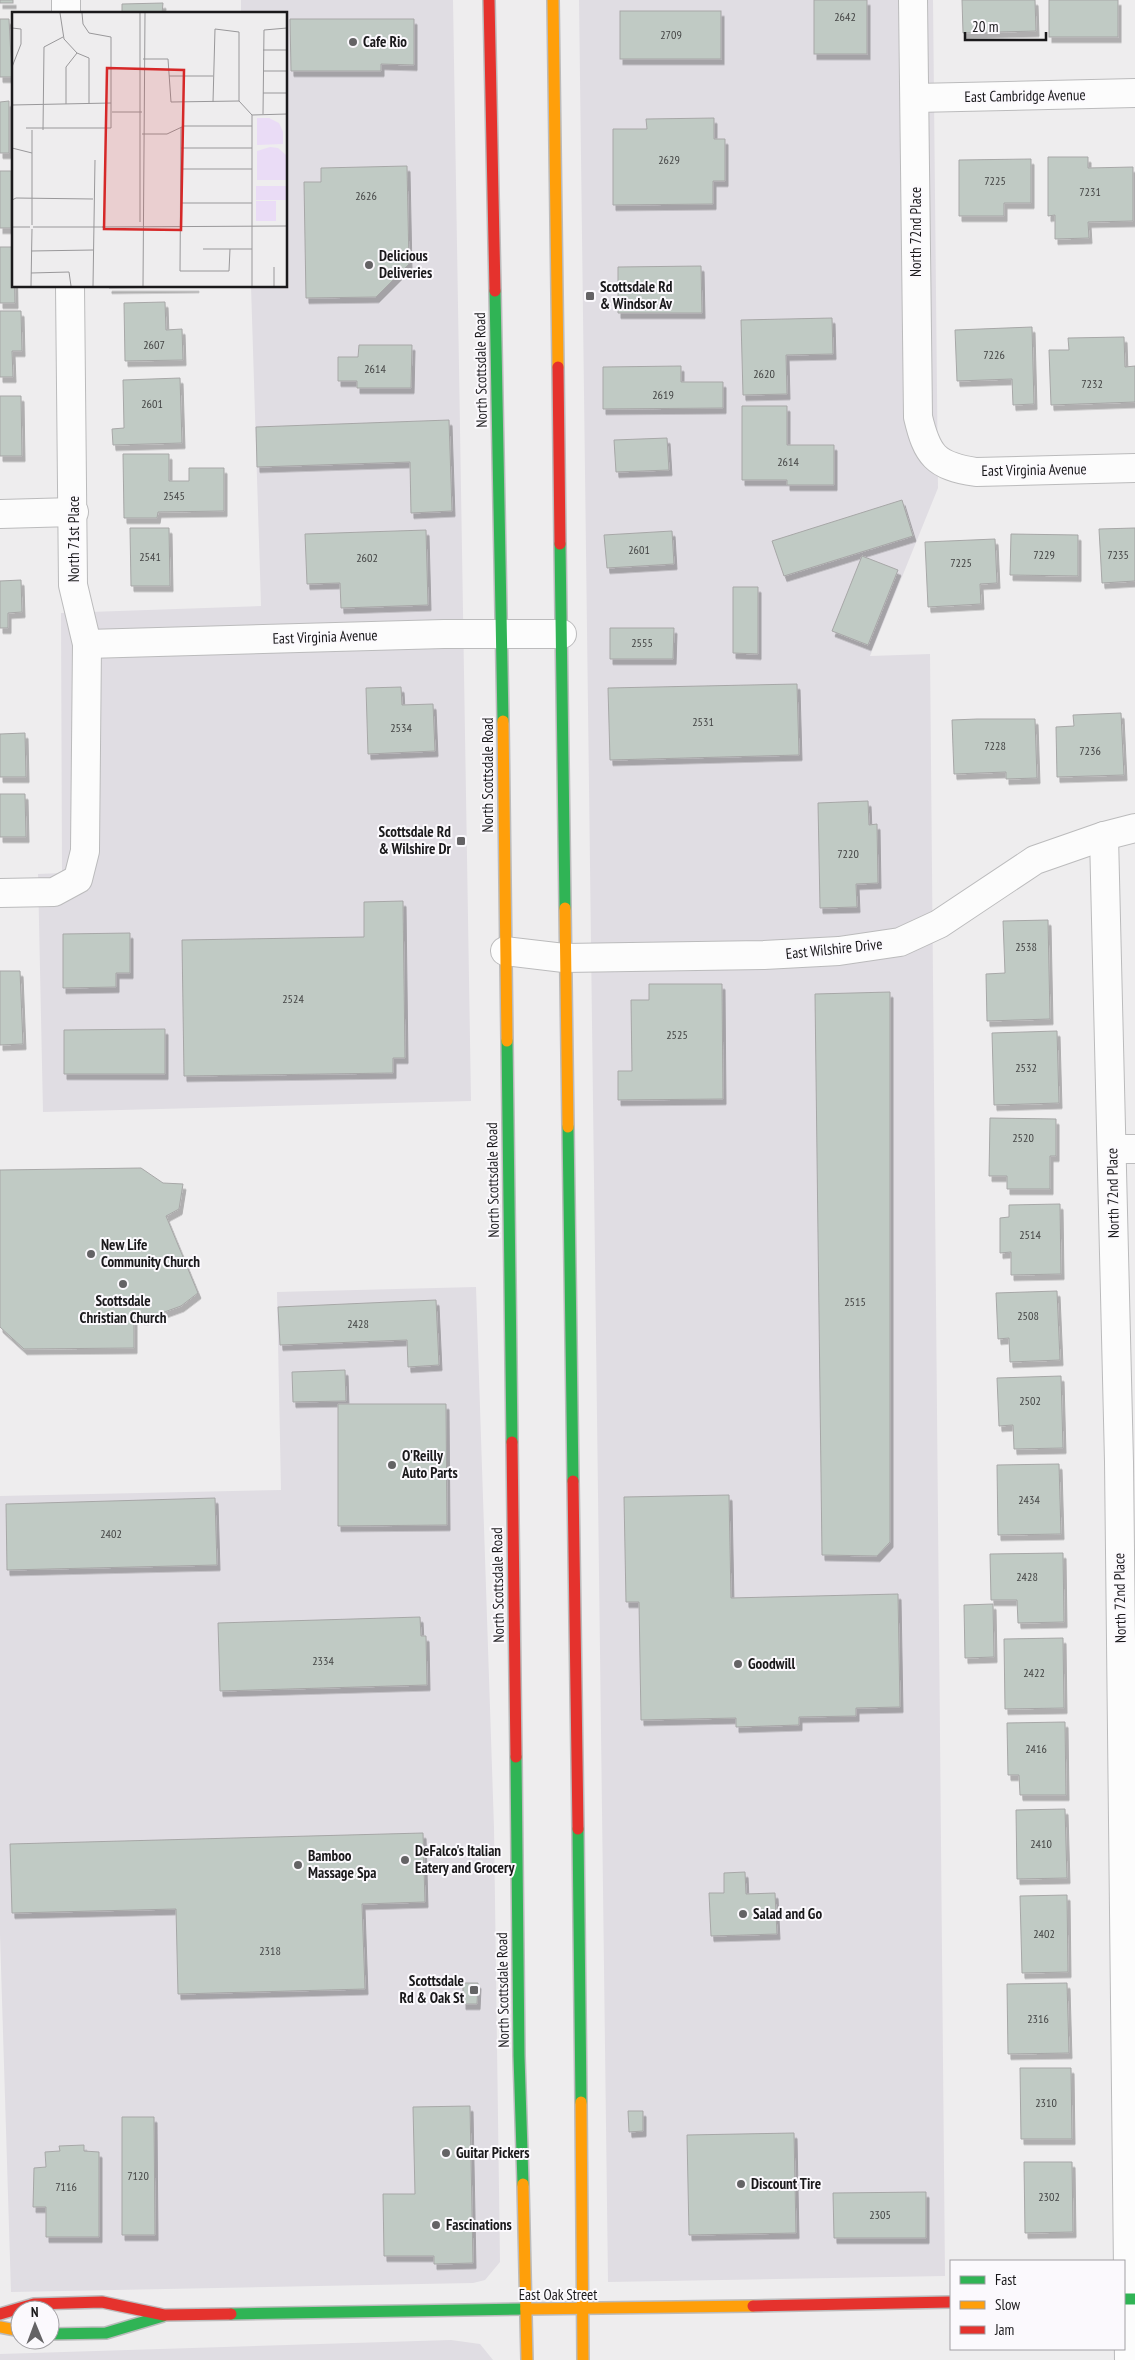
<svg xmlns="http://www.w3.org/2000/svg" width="1135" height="2360" viewBox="0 0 1135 2360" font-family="'PT Sans Narrow',sans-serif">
  <defs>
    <filter id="shadow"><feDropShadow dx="3" dy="5.5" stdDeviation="0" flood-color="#0004"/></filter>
  </defs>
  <rect width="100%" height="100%" fill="#eeedee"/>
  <g fill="#e0dde3">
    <path d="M241,0H453L471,1101L43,1112L38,874L62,873L61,613L261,606L251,286H286V14H241Z"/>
    <path d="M579,0H933L938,488L870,656L930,654L945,2276L608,2282Z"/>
    <path d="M476,1287L494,1828L500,2262L485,2280L473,2283L11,2292L0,1935V1496L281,1490L277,1292Z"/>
    <path d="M451,2340L480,2344L493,2360H0V2354Z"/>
  </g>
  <g fill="#c0cac4" stroke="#a7a7a7" filter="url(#shadow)">
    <rect x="0" y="0" width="13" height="3"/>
    <rect x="814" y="0" width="53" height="54"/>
    <path d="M962,0H1035L1036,31L963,33Z"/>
    <rect x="1049" y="0" width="69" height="37"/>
    <path d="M163,3L162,14H122V4Z"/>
    <rect x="620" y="11" width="101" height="48"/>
    <path d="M0,19H9L12,77H0Z"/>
    <path d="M290,19H414V65L381,64V71H291Z"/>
    <path d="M9,101V153H0V102Z"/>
    <path d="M714,118V139H725V181H713V204L613,205V129H647L646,119Z"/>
    <path d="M1048,157H1088V168L1133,167V221L1088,222L1089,238L1055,239V215L1048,216Z"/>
    <path d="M1031,159V203H1004V216H959V160Z"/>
    <path d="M407,166L409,264L376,297L306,298L304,182H321V168Z"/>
    <rect x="0" y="171" width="11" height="57"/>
    <path d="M0,247H14L15,303H0Z"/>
    <path d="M701,266L702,313H618V267Z"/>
    <path d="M109,286H196V287L109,288Z"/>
    <path d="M165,302L166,330L182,329L183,360L125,361L124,303Z"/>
    <path d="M0,311H21L22,351H12L13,377H0Z"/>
    <path d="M832,318L833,354L786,355L787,394L743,395L741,320Z"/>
    <path d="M1032,327L1034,404L1013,405L1012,379L957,381L955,330Z"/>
    <path d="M1124,337L1125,367L1135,366V402L1051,405L1049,350H1069L1068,338Z"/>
    <path d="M359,345H412L411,388H357V381H338V357H358Z"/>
    <path d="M681,366V382H723V408L603,409V367Z"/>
    <path d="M180,378L182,443L113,445L112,429L124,428L123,380Z"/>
    <path d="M0,396H21L22,456H0Z"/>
    <path d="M742,406H787V445H834V485H787V480H742Z"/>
    <path d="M449,420L452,511L411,513L410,462L257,467L256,427Z"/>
    <path d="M667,438L669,470L616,472L614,440Z"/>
    <path d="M123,454H169V481H189V468H224V511L158,512L157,518H124Z"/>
    <path d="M902,500L913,536L784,576L772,541Z"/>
    <path d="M130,528H169L170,586H131Z"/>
    <path d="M1135,528V581L1102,583L1099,529Z"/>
    <path d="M426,530L428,605L341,608L340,583L307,584L305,534Z"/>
    <path d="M672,531L674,564L607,568L604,535Z"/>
    <path d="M1011,534L1078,535V576L1010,575Z"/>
    <path d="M995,539L997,583L980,584L981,604L928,607L925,542Z"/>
    <path d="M862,556L898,570L868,645L832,631Z"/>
    <path d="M21,580L22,612L8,613V628H0V581Z"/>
    <path d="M733,587H758V654L733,653Z"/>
    <path d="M610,628H674L673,659H610Z"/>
    <path d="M797,684L799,755L610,760L608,688Z"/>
    <path d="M401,687L402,705L433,704L435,751L368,754L366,688Z"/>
    <path d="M1121,713L1124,775L1057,777L1056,727L1074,726L1073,715Z"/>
    <path d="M977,719H1035L1037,778L1006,779V772L954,774L952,720Z"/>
    <path d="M25,733L26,777H0V734Z"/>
    <path d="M0,794H25L26,837H0Z"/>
    <path d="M868,801L869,825L877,824L878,883L856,884L857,907L820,908L818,803Z"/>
    <path d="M403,901L405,1058H393V1073L184,1076L182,940L364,937V902Z"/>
    <path d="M1048,920L1050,1019L987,1021L986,974L1005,973L1003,921Z"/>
    <path d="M130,933V973H116V987L63,988V934Z"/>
    <path d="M0,971H20L23,1044L0,1045Z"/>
    <path d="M649,984H722L723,1099L618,1100V1071H632L631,1000H649Z"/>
    <path d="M890,992V1542L877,1556L822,1555L815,994Z"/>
    <path d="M165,1029V1074H64V1030Z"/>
    <path d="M1057,1031L1059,1103L994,1105L992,1033Z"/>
    <path d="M990,1118L1056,1119V1156H1050V1189H1007V1176H989Z"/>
    <path d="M141,1168L163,1183L183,1184L179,1209L166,1216L198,1293L181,1306L145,1319L134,1318V1348L24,1349L0,1327V1170Z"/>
    <path d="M1060,1204L1061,1274L1011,1275V1252L1000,1253V1218L1009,1217V1205Z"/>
    <path d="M1057,1291L1060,1360L1010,1362L1009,1338L998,1339L996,1293Z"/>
    <path d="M436,1300L439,1365L408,1367L407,1340L280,1345L278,1307Z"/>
    <path d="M345,1370L346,1401L293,1402L292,1372Z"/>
    <path d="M1061,1376L1063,1448L1014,1449L1013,1425L999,1426L997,1378Z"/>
    <path d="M338,1404H446L447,1525L338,1526Z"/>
    <path d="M1059,1464L1061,1534L998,1535L997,1465Z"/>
    <path d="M729,1495L731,1598L898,1594L900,1707L856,1708V1716L799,1717V1725L736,1727V1718L641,1720L639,1602H626L624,1497Z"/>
    <path d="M215,1498L217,1565L7,1570L6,1504Z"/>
    <path d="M1063,1553L1064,1622L1018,1623L1017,1600H991L990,1554Z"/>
    <path d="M993,1604L994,1657L965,1658L964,1605Z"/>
    <path d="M420,1617L421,1636H426L427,1685L220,1691L218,1623Z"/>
    <path d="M1063,1638L1064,1708L1005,1709L1004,1639Z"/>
    <path d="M1065,1722L1066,1795H1020L1019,1775H1008L1007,1723Z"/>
    <path d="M1065,1809L1067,1878L1017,1879L1016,1810Z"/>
    <path d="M423,1833L425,1902L362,1904L365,1989L178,1994L176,1909L12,1913L10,1844Z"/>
    <path d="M745,1872L746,1894L775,1893L777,1934L711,1936L709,1893H724V1873Z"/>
    <path d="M1067,1895L1068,1972L1022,1973L1020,1896Z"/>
    <path d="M463,1983H478L477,2004H463Z"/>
    <path d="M1067,1983L1069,2053L1008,2054L1007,1984Z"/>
    <path d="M1020,2068H1071L1072,2139H1021Z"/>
    <path d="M470,2106L473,2263L434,2264V2256H384L383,2194H415L413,2107Z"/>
    <path d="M628,2111H643V2131L629,2132Z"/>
    <path d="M122,2117H154L155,2235H122Z"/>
    <path d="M794,2133L796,2233L689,2235L687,2135Z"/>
    <path d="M84,2145V2151L99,2152V2237H46V2207H33L34,2168L46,2167L45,2152L60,2151L59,2146Z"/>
    <path d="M1024,2162H1072L1073,2232L1025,2233Z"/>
    <path d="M926,2192V2238H834L833,2193Z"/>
  </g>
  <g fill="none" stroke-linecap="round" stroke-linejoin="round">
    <defs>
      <g id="street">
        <path d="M66,0V14"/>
        <path d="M913,0L918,417C927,455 935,466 976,472L1135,468"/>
        <path d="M915,98L1135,93"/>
        <path d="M0,514L74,512"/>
        <path d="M87,644L444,634H562"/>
        <path d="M1104,836L1119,1462L1129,2360"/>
        <path d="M0,893L54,892L78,879L85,851L87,644L73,585L70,286"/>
        <path d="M505,951L564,958L764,955L839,951L900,942L939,924L1035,860L1104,836L1135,828"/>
        <path d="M1112,1149H1135"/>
      </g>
      <g id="fast">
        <path d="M495,291L503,721"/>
        <path d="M560,544L565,908"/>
        <path d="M507,1041L512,1442"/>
        <path d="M568,1127L573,1481"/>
        <path d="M516,1757L519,2056L523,2184"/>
        <path d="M578,1829L581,2102"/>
        <path d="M1124,2299H1135"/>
        <path d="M231,2314L526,2309"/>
        <path d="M50,2334L106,2333L163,2316"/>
      </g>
      <g id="slow">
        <path d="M553,0L558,367"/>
        <path d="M503,721L507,1041"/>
        <path d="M565,908L568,1127"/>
        <path d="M581,2102L583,2360"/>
        <path d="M523,2184L527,2360"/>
        <path d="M526,2309L753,2306"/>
        <path d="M0,2327L20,2331"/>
      </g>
      <g id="jam">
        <path d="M489,0L495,291"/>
        <path d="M558,367L560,544"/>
        <path d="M512,1442L516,1757"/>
        <path d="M573,1481L578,1829"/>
        <path d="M753,2306L951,2302"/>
        <path d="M0,2314L34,2304L102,2302L164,2315L231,2314"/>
      </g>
    </defs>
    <use href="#street" stroke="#bbbbbc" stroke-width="30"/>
    <use href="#fast" stroke="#bbbbbc" stroke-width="14"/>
    <use href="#slow" stroke="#bbbbbc" stroke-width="14"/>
    <use href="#jam" stroke="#bbbbbc" stroke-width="14"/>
    <use href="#street" stroke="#fcfcfc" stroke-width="28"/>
    <use href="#fast" stroke="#30b455" stroke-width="11"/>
    <use href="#slow" stroke="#ff9f0a" stroke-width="11"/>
    <use href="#jam" stroke="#e5322d" stroke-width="11"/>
  </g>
  <g fill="#646365" stroke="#fbf9fd" stroke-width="2">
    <circle cx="353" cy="42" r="5"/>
    <circle cx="369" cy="265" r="5"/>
    <rect x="585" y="291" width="10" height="10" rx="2.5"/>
    <rect x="456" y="836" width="10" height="10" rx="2.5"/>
    <circle cx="91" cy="1254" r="5"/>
    <circle cx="123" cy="1284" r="5"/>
    <circle cx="392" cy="1465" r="5"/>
    <circle cx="738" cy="1664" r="5"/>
    <circle cx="405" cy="1860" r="5"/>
    <circle cx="298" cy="1865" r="5"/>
    <circle cx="743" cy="1914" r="5"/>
    <rect x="469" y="1985" width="10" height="10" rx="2.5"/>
    <circle cx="446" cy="2153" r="5"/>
    <circle cx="741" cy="2184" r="5"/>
    <circle cx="436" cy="2225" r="5"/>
  </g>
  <g text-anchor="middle" stroke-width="4" stroke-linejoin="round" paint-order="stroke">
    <g font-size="12" fill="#444545">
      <text x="845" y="21">2642</text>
      <text x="671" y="39">2709</text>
      <text x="669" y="164">2629</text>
      <text x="995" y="185">7225</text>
      <text x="1090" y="196">7231</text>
      <text x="366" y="200">2626</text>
      <text x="154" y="349">2607</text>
      <text x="994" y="359">7226</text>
      <text x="375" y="373">2614</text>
      <text x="764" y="378">2620</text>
      <text x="1092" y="388">7232</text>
      <text x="663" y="399">2619</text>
      <text x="152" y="408">2601</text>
      <text x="788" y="466">2614</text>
      <text x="174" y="500">2545</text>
      <text x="639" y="554">2601</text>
      <text x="1044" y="559">7229</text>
      <text x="1118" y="559">7235</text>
      <text x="150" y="561">2541</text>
      <text x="367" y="562">2602</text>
      <text x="961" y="567">7225</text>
      <text x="642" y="647">2555</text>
      <text x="703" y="726">2531</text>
      <text x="401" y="732">2534</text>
      <text x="995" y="750">7228</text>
      <text x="1090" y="755">7236</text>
      <text x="848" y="858">7220</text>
      <text x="1026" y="951">2538</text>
      <text x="293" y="1003">2524</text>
      <text x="677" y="1039">2525</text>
      <text x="1026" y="1072">2532</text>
      <text x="1023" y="1142">2520</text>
      <text x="1030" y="1239">2514</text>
      <text x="855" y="1306">2515</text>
      <text x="1028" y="1320">2508</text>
      <text x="358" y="1328">2428</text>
      <text x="1030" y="1405">2502</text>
      <text x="1029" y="1504">2434</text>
      <text x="111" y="1538">2402</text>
      <text x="1027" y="1581">2428</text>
      <text x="323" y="1665">2334</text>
      <text x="1034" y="1677">2422</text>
      <text x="1036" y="1753">2416</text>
      <text x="1041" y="1848">2410</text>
      <text x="1044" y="1938">2402</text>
      <text x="270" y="1955">2318</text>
      <text x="1038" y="2023">2316</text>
      <text x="1046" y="2107">2310</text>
      <text x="138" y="2180">7120</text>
      <text x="66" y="2191">7116</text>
      <text x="1049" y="2201">2302</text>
      <text x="880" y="2219">2305</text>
    </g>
    <g font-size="15" font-weight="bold" fill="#1a191b" stroke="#fbf9fd" text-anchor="start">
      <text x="363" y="47">Cafe Rio</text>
      <text x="379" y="261">Delicious<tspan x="379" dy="17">Deliveries</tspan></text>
      <text x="600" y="292">Scottsdale Rd<tspan x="600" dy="17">&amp; Windsor Av</tspan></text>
      <text x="451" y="837" text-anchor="end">Scottsdale Rd<tspan x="451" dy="17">&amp; Wilshire Dr</tspan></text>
      <text x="101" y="1250">New Life<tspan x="101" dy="17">Community Church</tspan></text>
      <text x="123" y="1306" text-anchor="middle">Scottsdale<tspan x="123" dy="17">Christian Church</tspan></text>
      <text x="402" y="1461">O'Reilly<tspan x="402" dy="17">Auto Parts</tspan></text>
      <text x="748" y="1669">Goodwill</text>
      <text x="415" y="1856">DeFalco's Italian<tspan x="415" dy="17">Eatery and Grocery</tspan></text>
      <text x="308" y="1861">Bamboo<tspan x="308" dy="17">Massage Spa</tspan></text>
      <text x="753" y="1919">Salad and Go</text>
      <text x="464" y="1986" text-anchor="end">Scottsdale<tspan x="464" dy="17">Rd &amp; Oak St</tspan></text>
      <text x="456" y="2158">Guitar Pickers</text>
      <text x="751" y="2189">Discount Tire</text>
      <text x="446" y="2230">Fascinations</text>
    </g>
    <g font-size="15" fill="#1a191b" stroke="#fbf9fd">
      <text transform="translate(1025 96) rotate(-1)" y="5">East Cambridge Avenue</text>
      <text transform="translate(916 232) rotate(-90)" y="5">North 72nd Place</text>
      <text transform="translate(481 370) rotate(-91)" y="5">North Scottsdale Road</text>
      <text transform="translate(1034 470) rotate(-1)" y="5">East Virginia Avenue</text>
      <text transform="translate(74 539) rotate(-90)" y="5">North 71st Place</text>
      <text transform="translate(325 637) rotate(-2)" y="5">East Virginia Avenue</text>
      <text transform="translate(488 775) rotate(-90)" y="5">North Scottsdale Road</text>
      <text transform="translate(834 949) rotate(-6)" y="5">East Wilshire Drive</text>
      <text transform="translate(493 1180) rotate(-91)" y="5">North Scottsdale Road</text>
      <text transform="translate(1113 1193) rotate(-91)" y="5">North 72nd Place</text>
      <text transform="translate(498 1585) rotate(-91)" y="5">North Scottsdale Road</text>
      <text transform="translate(1120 1598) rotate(-91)" y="5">North 72nd Place</text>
      <text transform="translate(503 1990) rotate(-91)" y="5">North Scottsdale Road</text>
      <text x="558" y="2300">East Oak Street</text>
    </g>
  </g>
  <g transform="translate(12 12)">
    <rect width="275" height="275" fill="#eeedee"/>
    <path d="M245,106H257L267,111L271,120V132L245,133ZM258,135L266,136L275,144L274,168H245V139ZM244,174H274V188H244ZM244,189H264V209H244Z" fill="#eadcf6"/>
    <path fill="none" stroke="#99989a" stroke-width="1" d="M48,1L52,27L65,41L77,46V92M0,16L9,17V32L0,55M251,38H275M131,47H156L159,90L227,89L240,103L275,102M251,59H275M157,64H201M251,81H275M201,90L203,17L227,20V89M54,92V55L65,41M0,93L99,91M100,100H130M251,102L252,18L275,16M169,115L168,259H217L218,237M14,116H99V25L77,21L71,12L70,1M31,118L32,35L51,25M130,122H155L172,114H240M0,136L20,141M169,136H240M169,157H240M0,188L4,186L81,187M169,191H240M128,210V1M20,213V118M0,215H18M21,215H91M90,215L275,214M191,237H240M19,239L81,238M262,255V274M19,261L57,260L59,274M19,274L20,217M81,274L83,148M131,274L133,1M240,274V103"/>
    <path fill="#d62828" fill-opacity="0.15" stroke="#d62828" stroke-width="2.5" d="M95,56L172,58L169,218L92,217Z"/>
    <rect width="275" height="275" fill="none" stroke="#1a191b" stroke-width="2.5"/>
  </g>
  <rect x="950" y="2260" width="175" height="90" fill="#fbf9fd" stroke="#a19fa3"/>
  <rect x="960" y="2276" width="25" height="8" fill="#30b455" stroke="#a19fa3"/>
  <text x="995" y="2285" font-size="15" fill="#1a191b">Fast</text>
  <rect x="960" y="2301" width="25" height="8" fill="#ff9f0a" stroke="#a19fa3"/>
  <text x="995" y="2310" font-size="15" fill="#1a191b">Slow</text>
  <rect x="960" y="2326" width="25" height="8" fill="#e5322d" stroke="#a19fa3"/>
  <text x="995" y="2335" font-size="15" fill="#1a191b">Jam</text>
  <g transform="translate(35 2325) rotate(359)"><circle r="24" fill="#fbf9fd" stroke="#a19fa3"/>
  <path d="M0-4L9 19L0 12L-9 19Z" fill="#646365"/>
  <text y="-8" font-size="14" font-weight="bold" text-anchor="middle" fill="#1a191b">N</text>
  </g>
  <path d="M965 32v8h81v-8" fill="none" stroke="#1a191b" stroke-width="2.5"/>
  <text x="972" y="32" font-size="15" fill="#1a191b" stroke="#fbf9fd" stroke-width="4" paint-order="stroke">20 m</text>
</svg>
